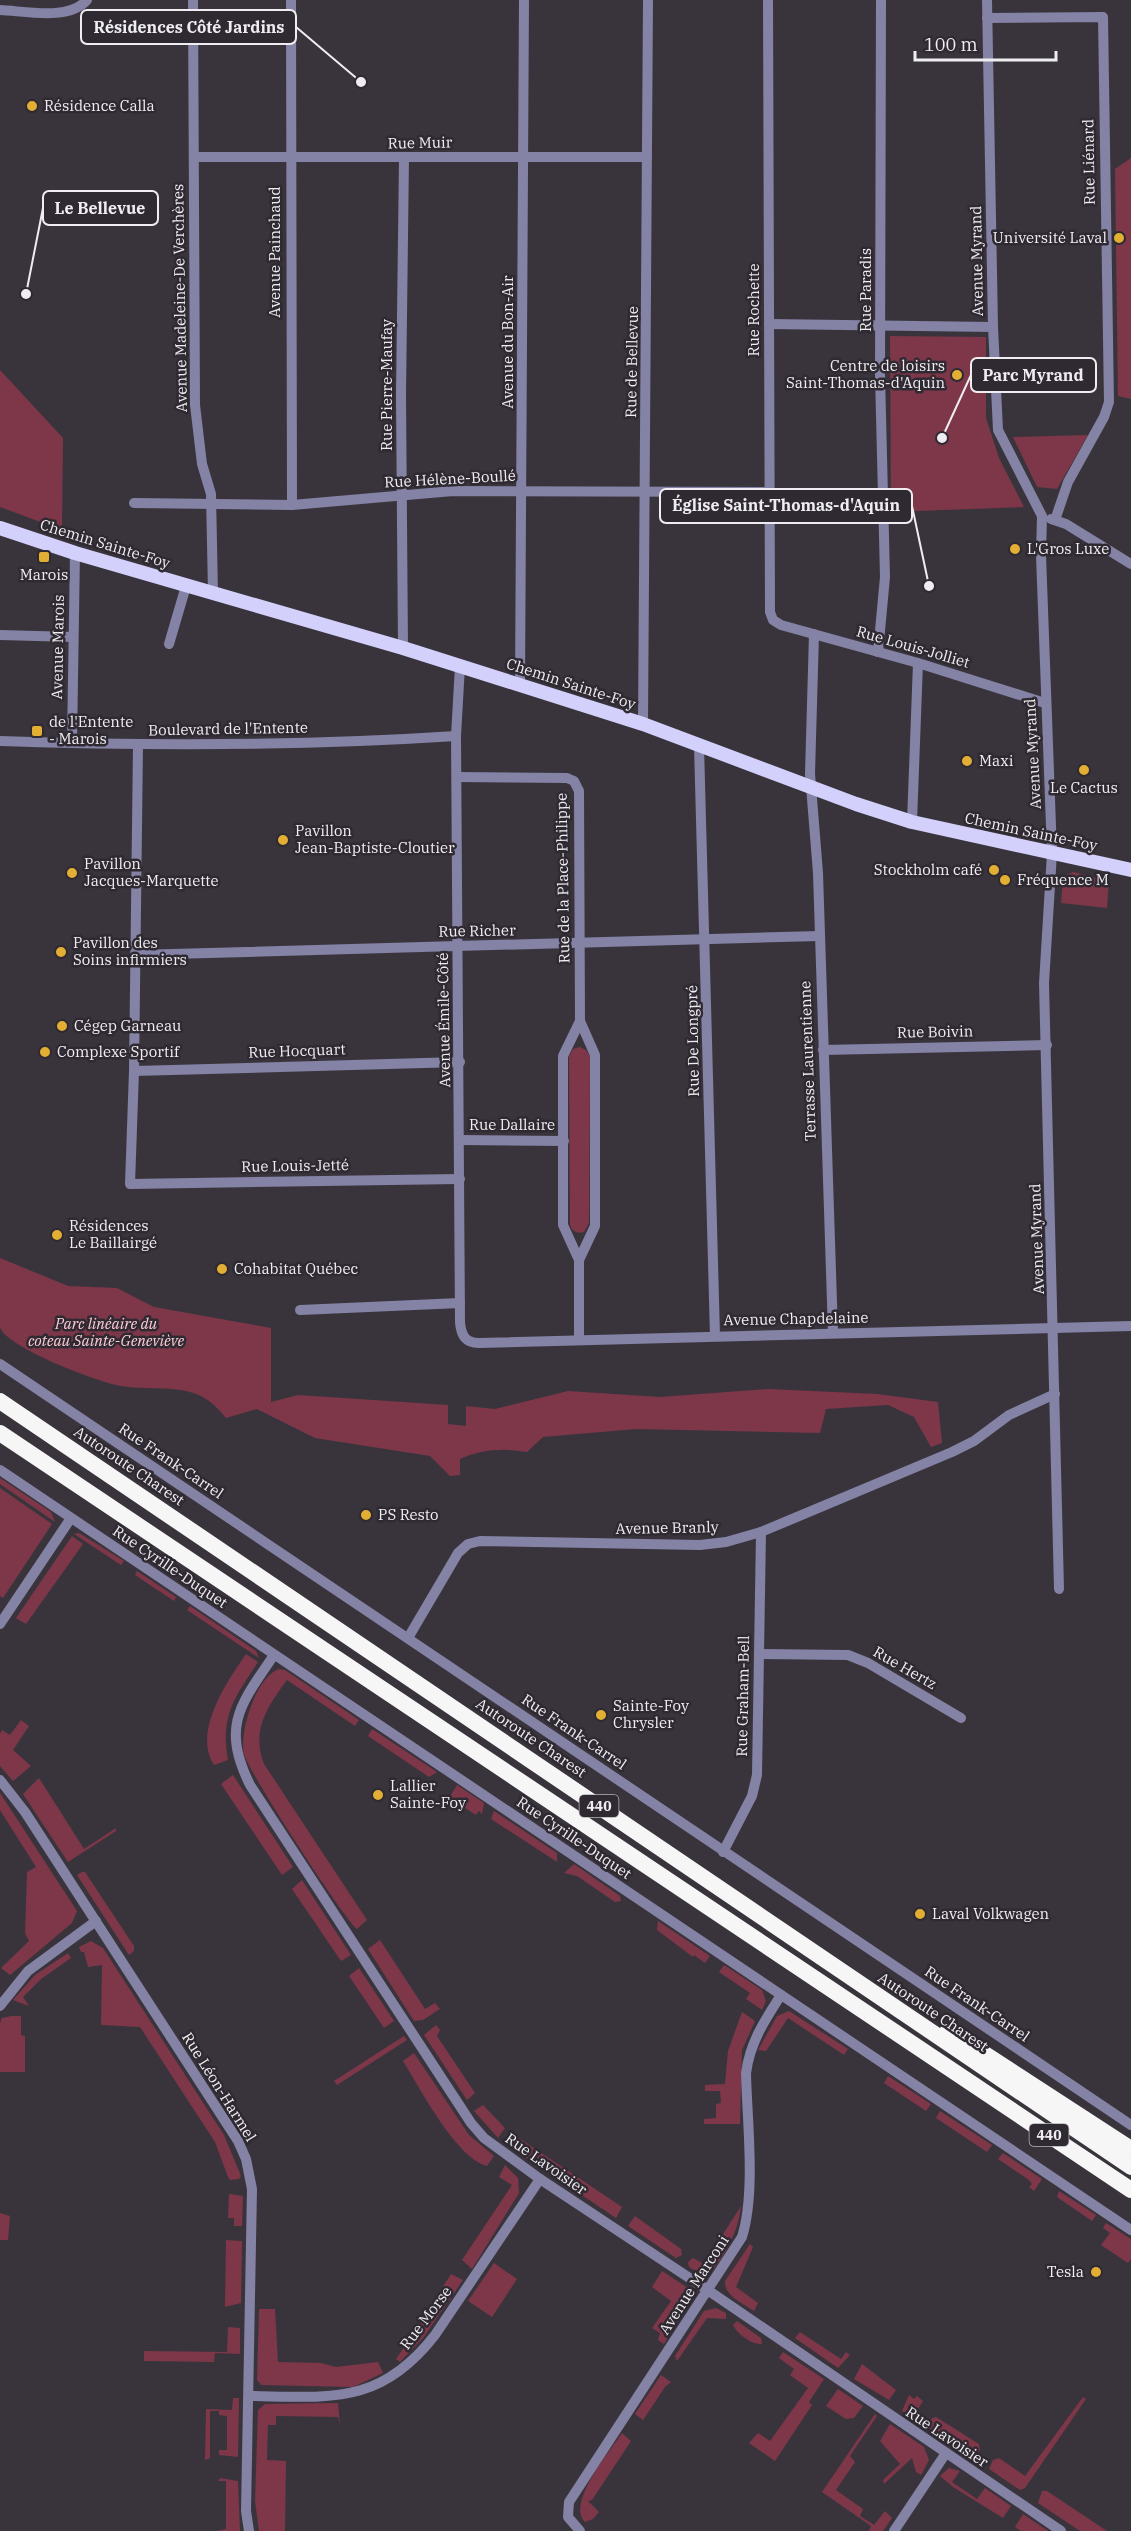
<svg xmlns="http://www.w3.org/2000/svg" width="1131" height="2531" viewBox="0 0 1131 2531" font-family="'IBM Plex Serif',serif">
  <rect width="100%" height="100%" fill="#39343c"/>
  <g fill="#7d3749">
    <path d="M1131,158V399L1118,396L1115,169Z"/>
    <path d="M890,336L986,337V418L999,458L1024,507L891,512Z"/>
    <path d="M0,370L63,438L62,530L0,507Z"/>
    <path d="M1088,435L1057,489L1037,487L1013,437Z"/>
    <path d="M1073,872L1109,881L1107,908L1061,903L1063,877Z"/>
    <path d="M580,1047L586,1050L590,1056L589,1223L584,1232C578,1234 572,1232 570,1225L569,1057L573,1049Z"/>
    <path d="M0,1258L68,1286L117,1288L154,1307L271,1328V1402L298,1395L448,1405V1424L466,1426V1406L495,1409L568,1391L660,1397L769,1389L877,1394L938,1402L942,1443L931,1447L914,1417L888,1405L826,1409L820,1433L636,1429L543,1437L527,1452C503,1448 482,1449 460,1459V1475L450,1476L430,1456L315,1438L257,1409L226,1418C196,1378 163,1393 121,1386C100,1383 5,1347 0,1327C0,1312 0,1275 0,1258Z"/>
    <path d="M0,1478L51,1512L55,1522L0,1484Z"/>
    <path d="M0,1488L52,1524L3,1598L0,1596Z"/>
    <path d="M79,1533L124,1561L121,1565L74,1534Z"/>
    <path d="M72,1536L83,1544L26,1624L16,1618Z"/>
    <path d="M137,1571L176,1597L174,1601L135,1575Z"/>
    <path d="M190,1606L256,1651L259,1658L187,1610Z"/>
    <path d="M246,1654L258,1662C235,1697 220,1716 228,1760L214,1765C192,1732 228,1680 246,1654Z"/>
    <path d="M279,1669L285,1670L359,1720L355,1726L287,1680C267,1707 251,1731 264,1764L367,1920L357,1929C344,1919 248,1771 244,1754C239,1732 256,1677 279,1669Z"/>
    <path d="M21,1720L29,1726L13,1750L31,1766L13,1781L0,1766V1734L2,1730L10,1735Z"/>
    <path d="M372,1729L437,1772L429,1777L368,1736Z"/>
    <path d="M233,1775L293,1867L282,1875L221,1784Z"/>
    <path d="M39,1778L84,1849L116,1828V1831L68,1862L23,1794Z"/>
    <path d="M457,1785L484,1803L482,1814L479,1811L476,1815L449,1798Z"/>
    <path d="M0,1793L77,1911L72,1923L10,1975L1,1968L29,1941L25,1933L27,1872L36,1867L0,1810Z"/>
    <path d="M494,1811L557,1853V1862L491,1819Z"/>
    <path d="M574,1864L620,1896L621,1901L615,1902L577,1876L564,1873Z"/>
    <path d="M82,1872H85L134,1946V1951L129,1955L77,1875Z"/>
    <path d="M302,1880L351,1955L341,1961L292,1889Z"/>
    <path d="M658,1921L710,1956L705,1963L694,1955L693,1957L657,1930Z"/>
    <path d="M380,1940L425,2009L435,2003L440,2009L423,2020L414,2021L368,1949Z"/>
    <path d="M91,1941L103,1948L224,2135L241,2176L239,2179L230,2180L228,2177L215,2142L140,2027L101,2025L102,1965L88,1967L84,1952H81L79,1947Z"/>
    <path d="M68,1953L71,1958L41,1979L23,1997L29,2006L13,2000L35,1975Z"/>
    <path d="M724,1965L762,1990L766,2001L762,2010L746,1999L750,1993L719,1972Z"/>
    <path d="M359,1968L394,2021L384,2028L349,1976Z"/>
    <path d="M789,2011L848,2049L844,2055L788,2018L766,2051L758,2050L777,2016Z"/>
    <path d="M742,2012L755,2021L742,2050L740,2124H704V2119L716,2118V2104L721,2103L720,2091H705V2085L725,2084L728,2051Z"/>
    <path d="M11,2016H21V2035L25,2036V2072H0V2023L2,2018Z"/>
    <path d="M436,2025L440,2030L437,2036L475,2093L467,2100L424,2035Z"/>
    <path d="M404,2036L407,2040L337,2085L334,2081Z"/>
    <path d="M414,2053L469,2135L494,2156L487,2166C456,2158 420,2088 403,2061Z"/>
    <path d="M888,2076L931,2104L926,2111L884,2083Z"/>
    <path d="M483,2105L505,2128L498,2138L474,2111Z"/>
    <path d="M940,2111L992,2145L987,2152L936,2118Z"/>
    <path d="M519,2138L622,2207L616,2218L512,2148Z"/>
    <path d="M1003,2153L1042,2179L1034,2191L1029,2187L1032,2184L1029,2180L998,2159Z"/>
    <path d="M505,2165L518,2178L519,2193L472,2269L462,2260L512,2185L499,2177Z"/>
    <path d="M1059,2191L1096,2215L1092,2221L1057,2197Z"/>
    <path d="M229,2194L243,2196L242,2226H234V2218H228Z"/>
    <path d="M741,2206C738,2232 727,2252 711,2272L701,2274L689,2267L688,2262L693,2258L704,2264Z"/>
    <path d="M0,2213L10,2216L8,2240H0Z"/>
    <path d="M635,2216L681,2249L682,2255L676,2258L628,2226Z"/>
    <path d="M1106,2223L1131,2239V2259L1128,2263L1101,2245L1110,2233L1103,2228Z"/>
    <path d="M226,2240L242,2241L241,2303L225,2307Z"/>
    <path d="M750,2244L753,2247L736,2287L758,2303L754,2311C743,2303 724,2296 725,2281Z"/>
    <path d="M494,2263L517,2279L492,2317L468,2301Z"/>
    <path d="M662,2271L688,2288L692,2297L664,2344L658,2340L660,2333L652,2328L671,2301L652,2287Z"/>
    <path d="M451,2274L463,2280L423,2338L400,2362L396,2359L430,2310V2307Z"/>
    <path d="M716,2308L726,2313V2319L707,2318L677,2361L675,2356L704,2311Z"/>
    <path d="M259,2309H275L278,2362L321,2363L336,2367L378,2362L383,2373L353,2387L261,2385L257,2380Z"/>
    <path d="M737,2321L761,2338L762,2344C752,2345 737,2334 733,2325Z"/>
    <path d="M228,2327L240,2328V2354L215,2353L214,2362L144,2361V2351L227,2352Z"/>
    <path d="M800,2332L841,2359L846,2352L850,2355L838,2368L795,2338Z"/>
    <path d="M783,2352L824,2379L809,2402L812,2405L775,2461L749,2443L758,2433L770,2441L808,2388L790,2375L794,2369L779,2358Z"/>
    <path d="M862,2364L896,2390L889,2400L854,2379Z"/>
    <path d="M661,2375L671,2382L665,2387L643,2420L635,2414Z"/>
    <path d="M838,2389L863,2406L854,2418L846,2419L826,2406Z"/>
    <path d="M909,2395L914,2399L917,2396L923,2401L912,2418L902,2411Z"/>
    <path d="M1083,2397L1086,2399L1025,2488L1020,2490L989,2469L993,2460L999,2458L1025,2476Z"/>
    <path d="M233,2398H239L238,2457L219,2455V2450H227V2416L219,2415V2411H210V2458L205,2460L206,2409L232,2410Z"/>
    <path d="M338,2403L340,2425L338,2417L276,2416V2425H268L267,2460L286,2461L285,2531H259L255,2501L258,2410L265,2404Z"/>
    <path d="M875,2414L877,2416L850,2456L855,2462L836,2490L863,2509L860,2516L874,2525L885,2511L892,2518L883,2531H869L871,2526L822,2492Z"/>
    <path d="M936,2417L979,2444L980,2450L975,2458L928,2428L932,2418Z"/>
    <path d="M890,2424L924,2447L929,2460L921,2475L916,2472L912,2458L884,2484L883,2480L900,2464L880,2441Z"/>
    <path d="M622,2433L631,2441L592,2500L588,2501L599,2512L593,2519L585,2522C566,2503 611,2450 622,2433Z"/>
    <path d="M949,2468L960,2471L952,2482L977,2499L985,2488L1011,2506L1003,2518L953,2487L940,2476Z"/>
    <path d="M220,2478L238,2481L240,2531H216L226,2529V2481H218Z"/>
    <path d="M1042,2491H1047L1107,2531H1080L1038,2503Z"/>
    <path d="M1023,2514L1048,2531H1021L1015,2527Z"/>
  </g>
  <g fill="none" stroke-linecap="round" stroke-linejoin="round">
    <g stroke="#8482a5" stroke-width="10">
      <path d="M193,0L195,405L202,464L211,494L213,593"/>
      <path d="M291,0L292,505"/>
      <path d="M768,0L770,612L773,620L781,625L918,663L1045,703"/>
      <path d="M987,0L993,327L998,430L1042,516L1041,555L1052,853L1044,983L1059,1589"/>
      <path d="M0,10C25,11 69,21 87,0"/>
      <path d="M987,18L1103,17L1109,402L1104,417L1068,482L1055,520"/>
      <path d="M194,157H647"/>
      <path d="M769,324L993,327"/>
      <path d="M134,503L292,505L453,491L768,492"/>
      <path d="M1051,519L1066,524L1131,564"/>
      <path d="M814,634L810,774L818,873L833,1333"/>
      <path d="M0,635L73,637"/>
      <path d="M169,644L186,586"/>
      <path d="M403,648L401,395L404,158"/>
      <path d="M878,652L885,577L880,375L881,0"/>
      <path d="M460,666L456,736L460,1322C461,1335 465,1343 479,1343L1131,1326"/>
      <path d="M520,685L524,0"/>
      <path d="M643,724L648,0"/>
      <path d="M0,741C152,746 304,746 456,736"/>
      <path d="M72,742L75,553"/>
      <path d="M138,745L134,1071L130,1184L460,1179"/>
      <path d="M699,746L715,1336"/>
      <path d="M457,777L567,778L574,781L579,791L580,1021L563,1056V1225L579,1260"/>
      <path d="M912,822L918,663"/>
      <path d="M135,955L819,936"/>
      <path d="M823,1050L1047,1045"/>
      <path d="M134,1071L460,1062"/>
      <path d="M460,1140L564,1141"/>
      <path d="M300,1310L460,1303"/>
      <path d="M579,1340V1260L595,1226V1055L580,1021"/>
      <path d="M0,1364L1131,2125"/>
      <path d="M0,1470L1131,2230"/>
      <path d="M0,1624L71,1518"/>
      <path d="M408,1638L458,1553L468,1544L480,1541L700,1545L726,1542L761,1532L952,1452L974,1441L1009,1415L1055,1394"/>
      <path d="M759,1654L848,1655L868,1663L961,1718"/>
      <path d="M274,1655C240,1705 221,1726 250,1785L471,2123L484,2138L540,2179L709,2291L1061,2531"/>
      <path d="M0,1780L25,1812L238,2141L246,2159L252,2189L246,2511L249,2531"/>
      <path d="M723,1852L752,1796L757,1775L761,1532"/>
      <path d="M0,2006L28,1971L96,1921"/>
      <path d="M249,2396C330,2397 380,2406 435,2335L540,2179"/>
      <path d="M580,2531L568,2517L569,2502L742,2237C756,2192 747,2121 746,2073C750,2042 765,2020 781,1995"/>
      <path d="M894,2531L946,2453"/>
    </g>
    <path stroke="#d3d1fc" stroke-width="14" d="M0,528L75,553L403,648L643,724L856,804L912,822L1131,870"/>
    <g stroke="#f6f6f6" stroke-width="16">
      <path d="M0,1401L1131,2167"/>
      <path d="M0,1433L1131,2190"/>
      <path d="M948,2030L1131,2149"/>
    </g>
  </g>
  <g fill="#e3ae34" stroke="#2f2a32" stroke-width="2">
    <circle cx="32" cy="106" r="6"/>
    <circle cx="1119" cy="238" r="6"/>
    <circle cx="957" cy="375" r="6"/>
    <circle cx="1015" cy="549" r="6"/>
    <rect x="38" y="551" width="12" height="12" rx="3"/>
    <rect x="31" y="725" width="12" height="12" rx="3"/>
    <circle cx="967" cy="761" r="6"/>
    <circle cx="1084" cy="770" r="6"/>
    <circle cx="283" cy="840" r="6"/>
    <circle cx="994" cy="870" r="6"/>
    <circle cx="72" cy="873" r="6"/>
    <circle cx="1005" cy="880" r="6"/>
    <circle cx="61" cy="952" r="6"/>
    <circle cx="62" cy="1026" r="6"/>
    <circle cx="45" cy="1052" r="6"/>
    <circle cx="57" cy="1235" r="6"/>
    <circle cx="222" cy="1269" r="6"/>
    <circle cx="366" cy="1515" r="6"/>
    <circle cx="601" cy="1715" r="6"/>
    <circle cx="378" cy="1795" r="6"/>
    <circle cx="920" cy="1914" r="6"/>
    <circle cx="1096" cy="2272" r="6"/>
  </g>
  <g text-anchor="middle" stroke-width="5" stroke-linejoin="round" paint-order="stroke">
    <g fill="#2f2a32" stroke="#b6b2b8" stroke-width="1.5">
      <rect x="579.5" y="1795" width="39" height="22" rx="4.5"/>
      <rect x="1029.5" y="2124" width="39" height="22" rx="4.5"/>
    </g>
    <g font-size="14" font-weight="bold" fill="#f0edf2">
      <text x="599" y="1811">440</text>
      <text x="1049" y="2140">440</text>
    </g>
    <g font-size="15" fill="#f0edf2" stroke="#2f2a32" text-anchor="start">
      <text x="44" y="111">Résidence Calla</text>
      <text x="1107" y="243" text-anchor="end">Université Laval</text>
      <text x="945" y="371" text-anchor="end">Centre de loisirs<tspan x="945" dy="17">Saint-Thomas-d'Aquin</tspan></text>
      <text x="1027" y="554">L'Gros Luxe</text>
      <text x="44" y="580" text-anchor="middle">Marois</text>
      <text x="49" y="727">de l'Entente<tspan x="49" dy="17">- Marois</tspan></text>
      <text x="979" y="766">Maxi</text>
      <text x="1084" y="793" text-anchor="middle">Le Cactus</text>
      <text x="295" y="836">Pavillon<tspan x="295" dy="17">Jean-Baptiste-Cloutier</tspan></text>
      <text x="84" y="869">Pavillon<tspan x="84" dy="17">Jacques-Marquette</tspan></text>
      <text x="982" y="875" text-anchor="end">Stockholm café</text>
      <text x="1017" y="885">Fréquence M</text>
      <text x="73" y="948">Pavillon des<tspan x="73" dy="17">Soins infirmiers</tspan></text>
      <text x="74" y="1031">Cégep Garneau</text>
      <text x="57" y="1057">Complexe Sportif</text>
      <text x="69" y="1231">Résidences<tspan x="69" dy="17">Le Baillairgé</tspan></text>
      <text x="234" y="1274">Cohabitat Québec</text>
      <text x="378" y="1520">PS Resto</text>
      <text x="613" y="1711">Sainte-Foy<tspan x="613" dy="17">Chrysler</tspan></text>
      <text x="390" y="1791">Lallier<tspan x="390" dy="17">Sainte-Foy</tspan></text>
      <text x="932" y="1919">Laval Volkwagen</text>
      <text x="1084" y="2277" text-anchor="end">Tesla</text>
    </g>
    <g font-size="15" fill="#f0edf2" stroke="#2f2a32">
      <text transform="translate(420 143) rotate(-1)" y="5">Rue Muir</text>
      <text transform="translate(1089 162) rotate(-91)" y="5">Rue Liénard</text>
      <text transform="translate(275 252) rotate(-90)" y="5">Avenue Painchaud</text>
      <text transform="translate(977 261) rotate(-91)" y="5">Avenue Myrand</text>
      <text transform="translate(866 290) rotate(-90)" y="5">Rue Paradis</text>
      <text transform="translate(180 298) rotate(-91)" y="5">Avenue Madeleine-De Verchères</text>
      <text transform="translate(754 310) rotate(-90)" y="5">Rue Rochette</text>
      <text transform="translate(508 342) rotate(-90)" y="5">Avenue du Bon-Air</text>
      <text transform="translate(632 362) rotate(-89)" y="5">Rue de Bellevue</text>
      <text transform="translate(387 385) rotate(-90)" y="5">Rue Pierre-Maufay</text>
      <text transform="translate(450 479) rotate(-3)" y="5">Rue Hélène-Boullé</text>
      <text transform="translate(105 544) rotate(17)" y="5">Chemin Sainte-Foy</text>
      <text transform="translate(58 647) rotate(-89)" y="5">Avenue Marois</text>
      <text transform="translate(913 647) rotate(16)" y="5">Rue Louis-Jolliet</text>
      <text transform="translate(571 684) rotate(18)" y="5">Chemin Sainte-Foy</text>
      <text transform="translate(228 729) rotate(-1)" y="5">Boulevard de l'Entente</text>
      <text transform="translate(1033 754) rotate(-93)" y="5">Avenue Myrand</text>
      <text transform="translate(1031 832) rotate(12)" y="5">Chemin Sainte-Foy</text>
      <text transform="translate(563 878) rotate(-91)" y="5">Rue de la Place-Philippe</text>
      <text transform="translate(477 931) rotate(-1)" y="5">Rue Richer</text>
      <text transform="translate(444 1020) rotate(-91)" y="5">Avenue Émile-Côté</text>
      <text transform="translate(935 1032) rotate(-1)" y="5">Rue Boivin</text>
      <text transform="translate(693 1041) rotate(-91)" y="5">Rue De Longpré</text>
      <text transform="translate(297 1051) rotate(-2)" y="5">Rue Hocquart</text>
      <text transform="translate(808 1061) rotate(-92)" y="5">Terrasse Laurentienne</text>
      <text x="512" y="1130">Rue Dallaire</text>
      <text transform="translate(295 1166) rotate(-1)" y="5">Rue Louis-Jetté</text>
      <text transform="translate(1037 1239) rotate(-92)" y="5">Avenue Myrand</text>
      <text transform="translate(796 1319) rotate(-1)" y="5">Avenue Chapdelaine</text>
      <text transform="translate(171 1461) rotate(34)" y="5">Rue Frank-Carrel</text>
      <text transform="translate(129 1466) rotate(34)" y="5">Autoroute Charest</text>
      <text transform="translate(667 1528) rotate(-1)" y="5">Avenue Branly</text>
      <text transform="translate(170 1567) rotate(34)" y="5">Rue Cyrille-Duquet</text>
      <text transform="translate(905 1668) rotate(30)" y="5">Rue Hertz</text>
      <text transform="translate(743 1696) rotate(-89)" y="5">Rue Graham-Bell</text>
      <text transform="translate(574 1732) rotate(34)" y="5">Rue Frank-Carrel</text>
      <text transform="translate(531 1738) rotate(34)" y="5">Autoroute Charest</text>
      <text transform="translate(574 1838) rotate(34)" y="5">Rue Cyrille-Duquet</text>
      <text transform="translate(977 2004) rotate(34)" y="5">Rue Frank-Carrel</text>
      <text transform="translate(933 2012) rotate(34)" y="5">Autoroute Charest</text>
      <text transform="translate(219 2087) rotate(58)" y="5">Rue Léon-Harmel</text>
      <text transform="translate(546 2164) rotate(35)" y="5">Rue Lavoisier</text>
      <text transform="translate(694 2285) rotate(-57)" y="5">Avenue Marconi</text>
      <text transform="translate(426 2318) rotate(-53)" y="5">Rue Morse</text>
      <text transform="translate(947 2437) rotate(34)" y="5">Rue Lavoisier</text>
    </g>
    <g font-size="15" font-style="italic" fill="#ffccd6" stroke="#2f2a32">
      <text x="106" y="1329">Parc linéaire du<tspan x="106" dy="17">coteau Sainte-Geneviève</tspan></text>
    </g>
  </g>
  <path fill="none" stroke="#f0edf2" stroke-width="2" d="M361 82L296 27M26 294L43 208M942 438L971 375M929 586L912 506"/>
  <g fill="#f0edf2" stroke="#2f2a32" stroke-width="2">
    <circle cx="361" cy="82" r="6"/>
    <circle cx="26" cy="294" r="6"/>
    <circle cx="942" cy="438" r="6"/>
    <circle cx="929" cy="586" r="6"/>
  </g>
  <g fill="#2f2a32" stroke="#f0edf2" stroke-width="2">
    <rect x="81" y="10" width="215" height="34" rx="6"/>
    <rect x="43" y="191" width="115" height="34" rx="6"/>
    <rect x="971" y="358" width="125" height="34" rx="6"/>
    <rect x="660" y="489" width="252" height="34" rx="6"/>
  </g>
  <g font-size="16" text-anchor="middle" font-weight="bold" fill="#f0edf2">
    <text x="189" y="33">Résidences Côté Jardins</text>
    <text x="100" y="214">Le Bellevue</text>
    <text x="1033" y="381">Parc Myrand</text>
    <text x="786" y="511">Église Saint-Thomas-d'Aquin</text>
  </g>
  <path d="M915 51v9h141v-9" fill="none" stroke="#f0edf2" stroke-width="3"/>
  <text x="924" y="51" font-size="18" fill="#f0edf2" stroke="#2f2a32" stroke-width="4.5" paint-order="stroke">100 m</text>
</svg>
